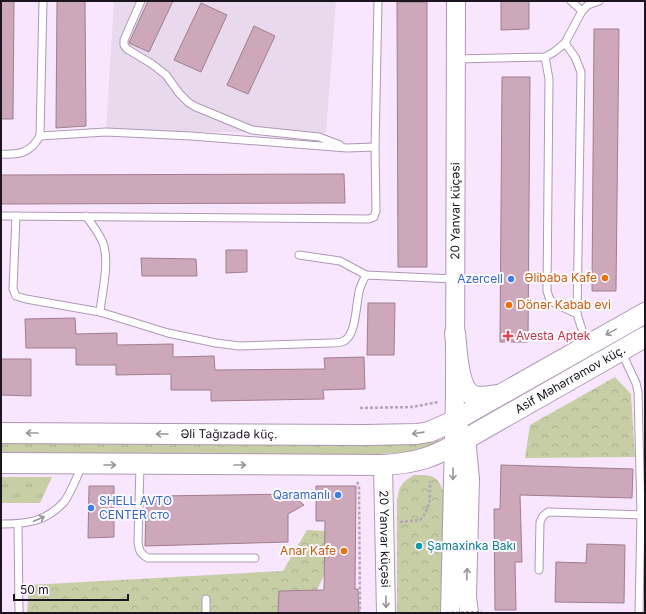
<svg xmlns="http://www.w3.org/2000/svg" width="646" height="614" viewBox="0 0 646 614" font-family="Inter,sans-serif">
  <defs>
    <pattern id="grass-tufts" width="24" height="20" patternUnits="userSpaceOnUse"><rect width="24" height="20" fill="#c7cda4"/><path d="M3 7l-1-3M5 7V3M7 7l1-3M15 17l-1-3M17 17v-4M19 17l1-3" fill="none" stroke="#aaaf8d"/></pattern>
    <pattern id="forest-crowns" width="20" height="18" patternUnits="userSpaceOnUse"><rect width="20" height="18" fill="#c7cda4"/><path d="M2 6a3 3 0 1 1 6 0M12 15a3 3 0 1 1 6 0" fill="none" stroke="#aaaf8d"/></pattern>
  </defs>
  <rect width="100%" height="100%" fill="#f8e6fe"/>
  <path fill="#e9d9ec" d="M114,1H336L326,133L106,131Z"/>
  <g fill="url(#grass-tufts)">
    <path d="M437,437L439,442L412,452L359,455L1,453V442Z"/>
    <path d="M1,477H52L40,503H1Z"/>
  </g>
  <g fill="url(#forest-crowns)">
    <path d="M615,377L631,394L635,457L525,458L530,425Z"/>
    <path d="M414,475C433,475 437,475 444,493L441,613H397V502C399,487 400,483 414,475Z"/>
    <path d="M307,530L325,531L324,575L317,590L279,591L278,613H27L29,585L283,571Z"/>
  </g>
  <g fill="#cca8ba" stroke="#a07e8e">
    <path d="M1,1H14L13,119H1Z"/>
    <path d="M57,1H85L86,126L56,128Z"/>
    <path d="M148,1H173L149,52L129,43Z"/>
    <path d="M501,1H529V29L501,30Z"/>
    <path d="M397,2H427V267H398Z"/>
    <path d="M201,3L227,15L201,72L174,60Z"/>
    <path d="M254,26L275,36L248,94L227,85Z"/>
    <path d="M594,29H619L616,291H592Z"/>
    <path d="M502,77H530L528,342H500Z"/>
    <path d="M344,174L345,203L1,204V175Z"/>
    <path d="M226,250H247V272L226,273Z"/>
    <path d="M141,258L196,259L197,276H142Z"/>
    <path d="M368,303H395L394,355H367Z"/>
    <path d="M75,318L76,334L117,333V345L173,344V357L214,356L215,370L325,369L324,358L364,357L365,389L323,390L324,399L211,401V390H171V374L116,375V365H76V348H26L25,319Z"/>
    <path d="M1,359H31V396L1,395Z"/>
    <path d="M501,465L633,469L632,498L520,495L522,562H515L516,610H495L494,509H500Z"/>
    <path d="M89,486H114V537L88,538Z"/>
    <path d="M316,486H356L355,589H358L359,613H278L279,591L324,590L325,521H316Z"/>
    <path d="M291,494L304,505L288,514V542L145,546L146,509L149,503L154,498L160,496Z"/>
    <path d="M587,544L625,545L624,603L555,602L556,562L586,563Z"/>
  </g>
  <g fill="none" stroke-linecap="round" stroke-linejoin="round">
    <defs>
      <g id="service">
        <path d="M141,1L124,40V45L127,49L152,64L166,75L179,93L189,103L196,107L252,130L319,137L340,145"/>
        <path d="M571,1L582,11"/>
        <path d="M565,43L575,57L581,72L577,314L583,333L589,344"/>
        <path d="M545,57L549,79L547,291L550,300L556,304L577,314"/>
        <path d="M456,59L545,57L554,52L565,43L582,11L588,5L599,1"/>
        <path d="M40,136L106,132L191,136L347,148L375,147"/>
        <path d="M1,154C20,155 30,153 40,136L43,1"/>
        <path d="M1,216L369,219L374,217L376,211L375,147L378,1"/>
        <path d="M16,216L13,289L16,296L26,299L100,312L168,333L216,343L239,346L331,343C335,343 340,343 344,341C356,335 356,305 359,292C360,286 363,281 366,275L454,279"/>
        <path d="M86,216C93,226 101,235 104,246C109,267 102,291 100,312"/>
        <path d="M299,255L340,261L366,275"/>
        <path d="M621,351L636,383L638,392L641,515L639,613"/>
        <path d="M140,465L138,542C139,550 140,554 148,558H255"/>
        <path d="M1,524C26,524 46,522 64,502C71,493 77,476 82,466"/>
        <path d="M18,524L19,613"/>
        <path d="M539,570L540,522L543,516L548,512L645,515"/>
        <path d="M206,599V613"/>
      </g>
      <g id="tertiary">
        <path d="M458,426L467,448L470,479L467,597L469,613"/>
        <path id="s1" d="M383,465L386,613"/>
        <path id="s2" d="M450,613L455,396L456,1"/>
      </g>
      <g id="secondary">
        <path d="M455,333C457,348 457,390 474,396C481,398 491,396 498,395"/>
        <path id="s3" d="M1,433L365,435L417,434L429,432L454,421L645,313"/>
        <path id="s4" d="M1,463L383,465C419,463 433,457 464,440L645,337"/>
      </g>
    </defs>
    <use href="#service" stroke="#ae98b5" stroke-width="9"/>
    <use href="#tertiary" stroke="#ae98b5" stroke-width="20"/>
    <use href="#secondary" stroke="#ae98b5" stroke-width="22"/>
    <g stroke="#b4a5b9" stroke-width="2.5" stroke-dasharray="3 2" stroke-linecap="butt">
      <path d="M360,408L412,407L438,402"/>
      <path d="M357,482L359,486L360,613"/>
      <path d="M400,522L420,520C431,507 430,498 430,481"/>
    </g>
    <use href="#service" stroke="#fff" stroke-width="7"/>
    <use href="#tertiary" stroke="#fff" stroke-width="18"/>
    <use href="#secondary" stroke="#fff" stroke-width="20"/>
    <path stroke="#b4a5b9" stroke-width="2.5" stroke-dasharray="3 2" stroke-linecap="butt" d="M446,613L482,612"/>
  </g>
  <defs><path id="oneway-shaft" d="M-6 0H5M1.5-3L5.5 0L1.5 3" fill="none" stroke-width="1.6" stroke-linecap="round" stroke-linejoin="round"/></defs>
  <g stroke="#99959a">
    <use href="#oneway-shaft" transform="translate(611 332) rotate(151)"/>
    <use href="#oneway-shaft" transform="translate(32 433) rotate(-180)"/>
    <use href="#oneway-shaft" transform="translate(418 433) rotate(172)"/>
    <use href="#oneway-shaft" transform="translate(162 434) rotate(-180)"/>
    <use href="#oneway-shaft" transform="translate(110 465)"/>
    <use href="#oneway-shaft" transform="translate(240 465)"/>
    <use href="#oneway-shaft" transform="translate(453 474) rotate(90)"/>
    <use href="#oneway-shaft" transform="translate(39 519) rotate(-23)"/>
    <use href="#oneway-shaft" transform="translate(467 574) rotate(-88)"/>
    <use href="#oneway-shaft" transform="translate(386 602) rotate(89)"/>
  </g>
  <g fill="#e8710a" stroke="#fdf8ff" stroke-width="1.5">
    <circle cx="605" cy="278" r="4"/>
    <circle cx="509" cy="305" r="4"/>
    <circle cx="344" cy="551" r="4"/>
  </g>
  <g fill="#3f7fe0" stroke="#fdf8ff" stroke-width="1.5">
    <circle cx="511" cy="279" r="4"/>
    <circle cx="338" cy="495" r="4"/>
    <circle cx="91" cy="508" r="4"/>
  </g>
  <path fill="#e0444e" stroke="#fdf8ff" stroke-width="1.5" d="M506 330h4v4h4v4h-4v4h-4v-4h-4v-4h4z"/>
  <circle fill="#0f9aa8" stroke="#fdf8ff" stroke-width="1.5" cx="419" cy="546" r="4"/>
  <g text-anchor="middle" stroke-width="4" stroke-linejoin="round" paint-order="stroke">
    <g font-size="12" fill="#1c141f" stroke="#fdf8ff">
      <text dy="4" stroke="none"><textPath href="#s2" startOffset="402">20 Yanvar küçəsi</textPath></text>
      <text dy="4" stroke="none"><textPath href="#s4" startOffset="590">Asif Məhərrəmov küç.</textPath></text>
      <text dy="4" stroke="none"><textPath href="#s3" startOffset="228">Əli Tağızadə küç.</textPath></text>
      <text dy="4" stroke="none"><textPath href="#s1" startOffset="74">20 Yanvar küçəsi</textPath></text>
    </g>
    <g font-size="12" fill="#c56008" stroke="#fdf8ff" text-anchor="end">
      <text x="597" y="282">Əlibaba Kafe</text>
      <text x="517" y="309" text-anchor="start">Dönər Kabab evi</text>
      <text x="336" y="555">Anar Kafe</text>
    </g>
    <g font-size="12" fill="#366cbe" stroke="#fdf8ff" text-anchor="end">
      <text x="503" y="283">Azercell</text>
      <text x="330" y="499">Qaramanlı</text>
      <text x="99" y="505" text-anchor="start">SHELL AVTO<tspan x="99" dy="14">CENTER сто</tspan></text>
    </g>
    <g font-size="12" fill="#be3a42" stroke="#fdf8ff" text-anchor="start">
      <text x="516" y="340">Avesta Aptek</text>
    </g>
    <g font-size="12" fill="#0d838f" stroke="#fdf8ff" text-anchor="start">
      <text x="427" y="550">Şamaxinka Bakı</text>
    </g>
  </g>
  <rect width="646" height="614" fill="none" stroke="#1c141f" stroke-width="4"/>
  <path d="M14 594v6h114v-6" fill="none" stroke="#1c141f" stroke-width="2"/>
  <text x="20" y="594" font-size="12" fill="#1c141f" stroke="#fdf8ff" stroke-width="3" paint-order="stroke">50 m</text>
</svg>
